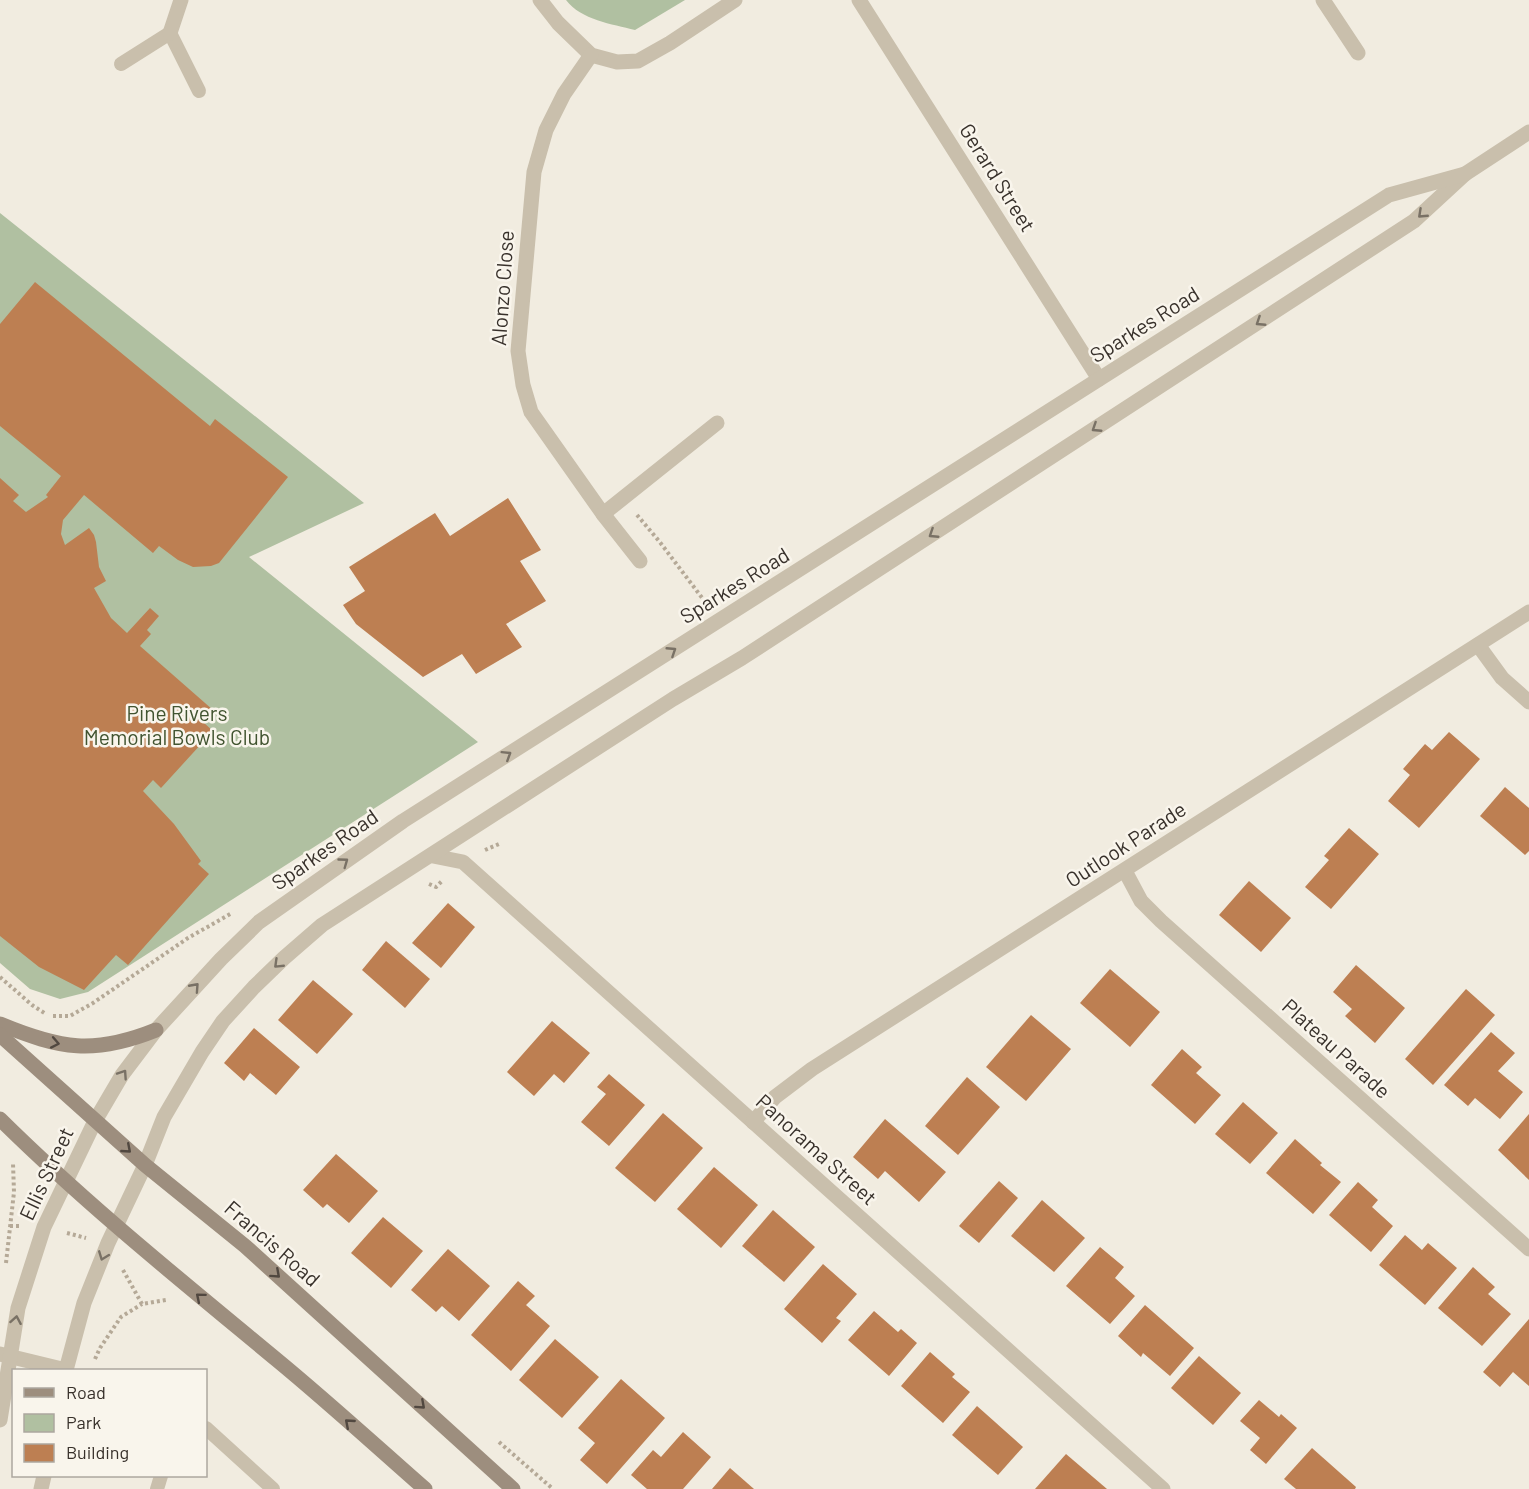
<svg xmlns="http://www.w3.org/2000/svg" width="1529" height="1489" viewBox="0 0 1529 1489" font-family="Barlow,sans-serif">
  <rect width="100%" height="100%" fill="#f1ece0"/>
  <g fill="#b0c0a1">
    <path d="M566,0H685L635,30C612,24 581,20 566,0Z"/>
    <path d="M0,213L364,503L249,557L478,742L88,992L60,999L30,989L0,963Z"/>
  </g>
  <g fill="#bd7f52">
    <path d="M35,282L210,426L215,419L288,477L219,563L211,566L193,567L178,560L159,546L153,553L84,495L63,520L61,534L65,545L89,528L94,535L96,542L99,567L106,581L94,588L111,618L127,633L150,608L159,616L147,630L151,634L140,646L213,710L203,722L213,731L161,788L153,780L143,791L174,824L201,861L198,864L209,874L128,965L116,955L84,990L39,967L0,936V478L19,495L13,501L26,512L48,497L46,495L61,476L0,426V324Z"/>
    <path d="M508,498L541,550L520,561L546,601L506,624L522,647L476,674L462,654L423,677L356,624L343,605L365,591L349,567L435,513L450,536Z"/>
    <path d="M1449,732L1480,759L1419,828L1388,801L1410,775L1403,769L1425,744L1432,750Z"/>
    <path d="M1505,787L1529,808V851L1525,855L1480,816Z"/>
    <path d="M1349,828L1379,854L1331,909L1305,887L1329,860L1324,856Z"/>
    <path d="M1249,881L1291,918L1261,952L1219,915Z"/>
    <path d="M448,903L475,927L441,968L412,943Z"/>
    <path d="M386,941L430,979L405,1008L362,970Z"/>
    <path d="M1356,965L1405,1008L1375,1043L1345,1016L1352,1009L1333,992Z"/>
    <path d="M1110,969L1160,1012L1130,1047L1080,1003Z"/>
    <path d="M313,980L353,1014L317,1054L278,1020Z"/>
    <path d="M1466,989L1495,1015L1433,1085L1405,1059Z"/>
    <path d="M1031,1015L1071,1049L1026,1101L986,1067Z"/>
    <path d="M552,1021L590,1053L564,1083L554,1074L534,1096L507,1072Z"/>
    <path d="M254,1028L300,1067L276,1095L250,1073L244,1081L224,1063Z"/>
    <path d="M1491,1032L1515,1053L1498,1071L1523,1092L1500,1119L1475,1098L1468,1106L1444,1085Z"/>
    <path d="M1182,1049L1202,1067L1196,1073L1221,1095L1195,1124L1151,1085Z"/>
    <path d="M609,1074L645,1105L609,1146L581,1122L606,1094L597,1087Z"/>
    <path d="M967,1077L1000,1107L958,1155L925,1126Z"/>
    <path d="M1243,1102L1278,1133L1250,1164L1215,1134Z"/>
    <path d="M663,1113L703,1148L655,1202L615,1168Z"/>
    <path d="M1529,1114V1180L1498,1150Z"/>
    <path d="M885,1119L946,1172L919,1202L885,1171L878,1179L853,1157Z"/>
    <path d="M1295,1139L1322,1163L1320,1165L1341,1182L1313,1214L1266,1173Z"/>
    <path d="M336,1154L378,1191L349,1223L327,1204L323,1208L303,1190Z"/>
    <path d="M714,1167L758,1205L721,1248L677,1209Z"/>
    <path d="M999,1181L1018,1198L979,1243L959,1226Z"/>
    <path d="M1358,1182L1378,1200L1372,1207L1393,1226L1371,1252L1329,1215Z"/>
    <path d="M1042,1200L1085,1238L1054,1272L1011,1236Z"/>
    <path d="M773,1210L815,1247L784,1282L742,1246Z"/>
    <path d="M383,1217L423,1251L391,1288L351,1253Z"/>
    <path d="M1405,1235L1422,1250L1428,1243L1457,1268L1425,1305L1379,1265Z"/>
    <path d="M1100,1247L1124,1267L1115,1278L1135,1296L1110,1324L1066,1286Z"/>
    <path d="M448,1249L490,1286L459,1321L442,1306L436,1312L411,1290Z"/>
    <path d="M823,1264L857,1294L836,1318L841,1321L822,1343L784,1309Z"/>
    <path d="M1473,1267L1495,1287L1488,1294L1511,1314L1482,1346L1438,1308Z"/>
    <path d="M518,1281L535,1296L526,1305L550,1326L511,1371L471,1335Z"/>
    <path d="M1145,1305L1194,1348L1170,1376L1143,1353L1141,1357L1118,1336Z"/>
    <path d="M874,1311L898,1332L901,1329L917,1343L889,1376L848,1340Z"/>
    <path d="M1529,1319V1386L1513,1372L1500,1387L1483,1372Z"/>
    <path d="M555,1339L599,1377L562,1418L519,1380Z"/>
    <path d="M930,1352L955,1374L952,1377L970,1392L943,1423L901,1386Z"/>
    <path d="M1199,1356L1241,1393L1213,1425L1171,1388Z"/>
    <path d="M621,1379L665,1418L607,1484L580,1460L595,1443L578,1428Z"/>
    <path d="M1259,1400L1279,1417L1281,1414L1297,1428L1266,1464L1250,1450L1260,1438L1240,1421Z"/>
    <path d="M977,1406L1023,1447L998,1475L952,1435Z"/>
    <path d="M683,1432L711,1457L683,1489H647L631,1475L653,1450L661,1457Z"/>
    <path d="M1312,1448L1356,1487L1355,1489H1296L1284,1479Z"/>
    <path d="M1066,1454L1107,1489H1035Z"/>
    <path d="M730,1468L754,1489H712Z"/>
  </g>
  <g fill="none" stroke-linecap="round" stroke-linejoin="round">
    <g stroke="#b5a997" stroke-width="4" stroke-dasharray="3 3" stroke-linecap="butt">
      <path d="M637,515L659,541L706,603"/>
      <path d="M485,850L499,844"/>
      <path d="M429,884L436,887L443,880"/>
      <path d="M0,977L32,1005L46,1014"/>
      <path d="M53,1016H70L93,1003L188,938L232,913"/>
      <path d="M10,1226H22"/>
      <path d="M67,1233L86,1238"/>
      <path d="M6,1263L14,1192L13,1163"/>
      <path d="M123,1270L142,1304L166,1300"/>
      <path d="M95,1359L100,1348L121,1317L142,1304"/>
      <path d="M499,1442L553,1489"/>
    </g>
    <g stroke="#c9bfac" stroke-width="14">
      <path d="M121,64L170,33L199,91"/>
      <path d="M206,1428L273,1489"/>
      <path d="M157,1489L161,1476"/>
    </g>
    <g stroke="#c9bfac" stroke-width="15">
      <path d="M540,0L558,23L591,55L617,62L638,61L670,43L735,0"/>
      <path d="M859,0L1099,379"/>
      <path d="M1323,0L1358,53"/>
      <path d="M170,33L181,0"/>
      <path d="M591,55L564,94L546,130L534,172L518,351L523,385L531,412L603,514L640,561"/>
      <path d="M603,514L717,423"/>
      <path d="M1478,645L1502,678L1529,702"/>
      <path d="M433,856L463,862L1163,1489"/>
      <path d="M1125,871L1141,901L1161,921L1529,1249"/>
      <path d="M753,1122L775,1097L812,1069L1529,612"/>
      <path d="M0,1354L66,1370"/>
    </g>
    <g stroke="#c9bfac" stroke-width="15">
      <path d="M66,1370L84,1303L108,1243L145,1165L164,1117L202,1052L223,1021L254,987L284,958L322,925L673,699L742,658L1414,221L1465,174L1529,132"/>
      <path d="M0,1420L18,1308L44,1227L95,1121L122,1075L156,1030L221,959L259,922L403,821L1389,195L1465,174"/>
      <path d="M41,1489L44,1476"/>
    </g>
    <g stroke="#9d8e7e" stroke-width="15">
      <path d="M0,1024C60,1049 94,1055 156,1030"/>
      <path d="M0,1035L145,1165L245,1246L513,1489"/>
      <path d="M0,1119C87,1205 183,1282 277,1360C328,1402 376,1446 425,1489"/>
    </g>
  </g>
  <defs><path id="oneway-chevron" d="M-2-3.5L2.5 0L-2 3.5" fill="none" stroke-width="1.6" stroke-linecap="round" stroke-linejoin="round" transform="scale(1.5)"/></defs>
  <g stroke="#797165">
    <use href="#oneway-chevron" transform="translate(1422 214) rotate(137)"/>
    <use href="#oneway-chevron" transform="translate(1260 322) rotate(147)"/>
    <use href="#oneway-chevron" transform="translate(1096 428) rotate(147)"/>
    <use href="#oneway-chevron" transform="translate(933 534) rotate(147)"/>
    <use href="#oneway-chevron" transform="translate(672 651) rotate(-33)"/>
    <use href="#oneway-chevron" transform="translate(507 755) rotate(-32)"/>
    <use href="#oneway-chevron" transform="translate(344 862) rotate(-36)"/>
    <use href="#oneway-chevron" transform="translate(278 964) rotate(136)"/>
    <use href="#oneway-chevron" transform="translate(195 987) rotate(-48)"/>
    <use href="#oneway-chevron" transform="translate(123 1074) rotate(-56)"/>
    <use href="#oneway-chevron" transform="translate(103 1256) rotate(111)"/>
    <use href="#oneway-chevron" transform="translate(16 1320) rotate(-80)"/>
  </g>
  <g stroke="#514840">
    <use href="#oneway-chevron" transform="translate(55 1043) rotate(11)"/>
    <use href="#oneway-chevron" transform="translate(127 1149) rotate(41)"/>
    <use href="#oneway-chevron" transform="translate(276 1274) rotate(42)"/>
    <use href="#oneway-chevron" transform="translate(200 1297) rotate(-140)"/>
    <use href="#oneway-chevron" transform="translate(421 1405) rotate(42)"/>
    <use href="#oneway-chevron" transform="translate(349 1423) rotate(-139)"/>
  </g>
  <g text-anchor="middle" stroke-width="5" stroke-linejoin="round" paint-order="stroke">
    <g font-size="21" fill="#38312b" stroke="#f9f5ec">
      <text transform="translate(997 178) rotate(58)" y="7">Gerard Street</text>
      <text transform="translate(503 288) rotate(-86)" y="7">Alonzo Close</text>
      <text transform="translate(1145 325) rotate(-32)" y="7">Sparkes Road</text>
      <text transform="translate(735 586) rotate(-32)" y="7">Sparkes Road</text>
      <text transform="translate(1126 845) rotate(-33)" y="7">Outlook Parade</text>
      <text transform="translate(325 850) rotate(-35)" y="7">Sparkes Road</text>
      <text transform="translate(1336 1049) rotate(42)" y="7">Plateau Parade</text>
      <text transform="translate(816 1150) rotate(42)" y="7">Panorama Street</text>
      <text transform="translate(47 1174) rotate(-65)" y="7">Ellis Street</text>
      <text transform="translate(272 1244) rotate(41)" y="7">Francis Road</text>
    </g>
    <g font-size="21" fill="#415430" stroke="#f9f5ec">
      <text x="177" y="721">Pine Rivers<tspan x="177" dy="24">Memorial Bowls Club</tspan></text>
    </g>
  </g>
  <rect x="12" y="1369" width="195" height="108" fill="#f9f5ec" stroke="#aca79f" stroke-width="1.5"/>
  <rect x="24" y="1388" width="30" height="9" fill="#9d8e7e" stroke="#aca79f" stroke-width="1.5"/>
  <text x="66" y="1399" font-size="18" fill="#38312b">Road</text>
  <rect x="24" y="1414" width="30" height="18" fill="#b0c0a1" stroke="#aca79f" stroke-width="1.5"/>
  <text x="66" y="1429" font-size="18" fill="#38312b">Park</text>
  <rect x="24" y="1444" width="30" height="18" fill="#bd7f52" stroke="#aca79f" stroke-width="1.5"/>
  <text x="66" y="1459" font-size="18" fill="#38312b">Building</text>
</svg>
